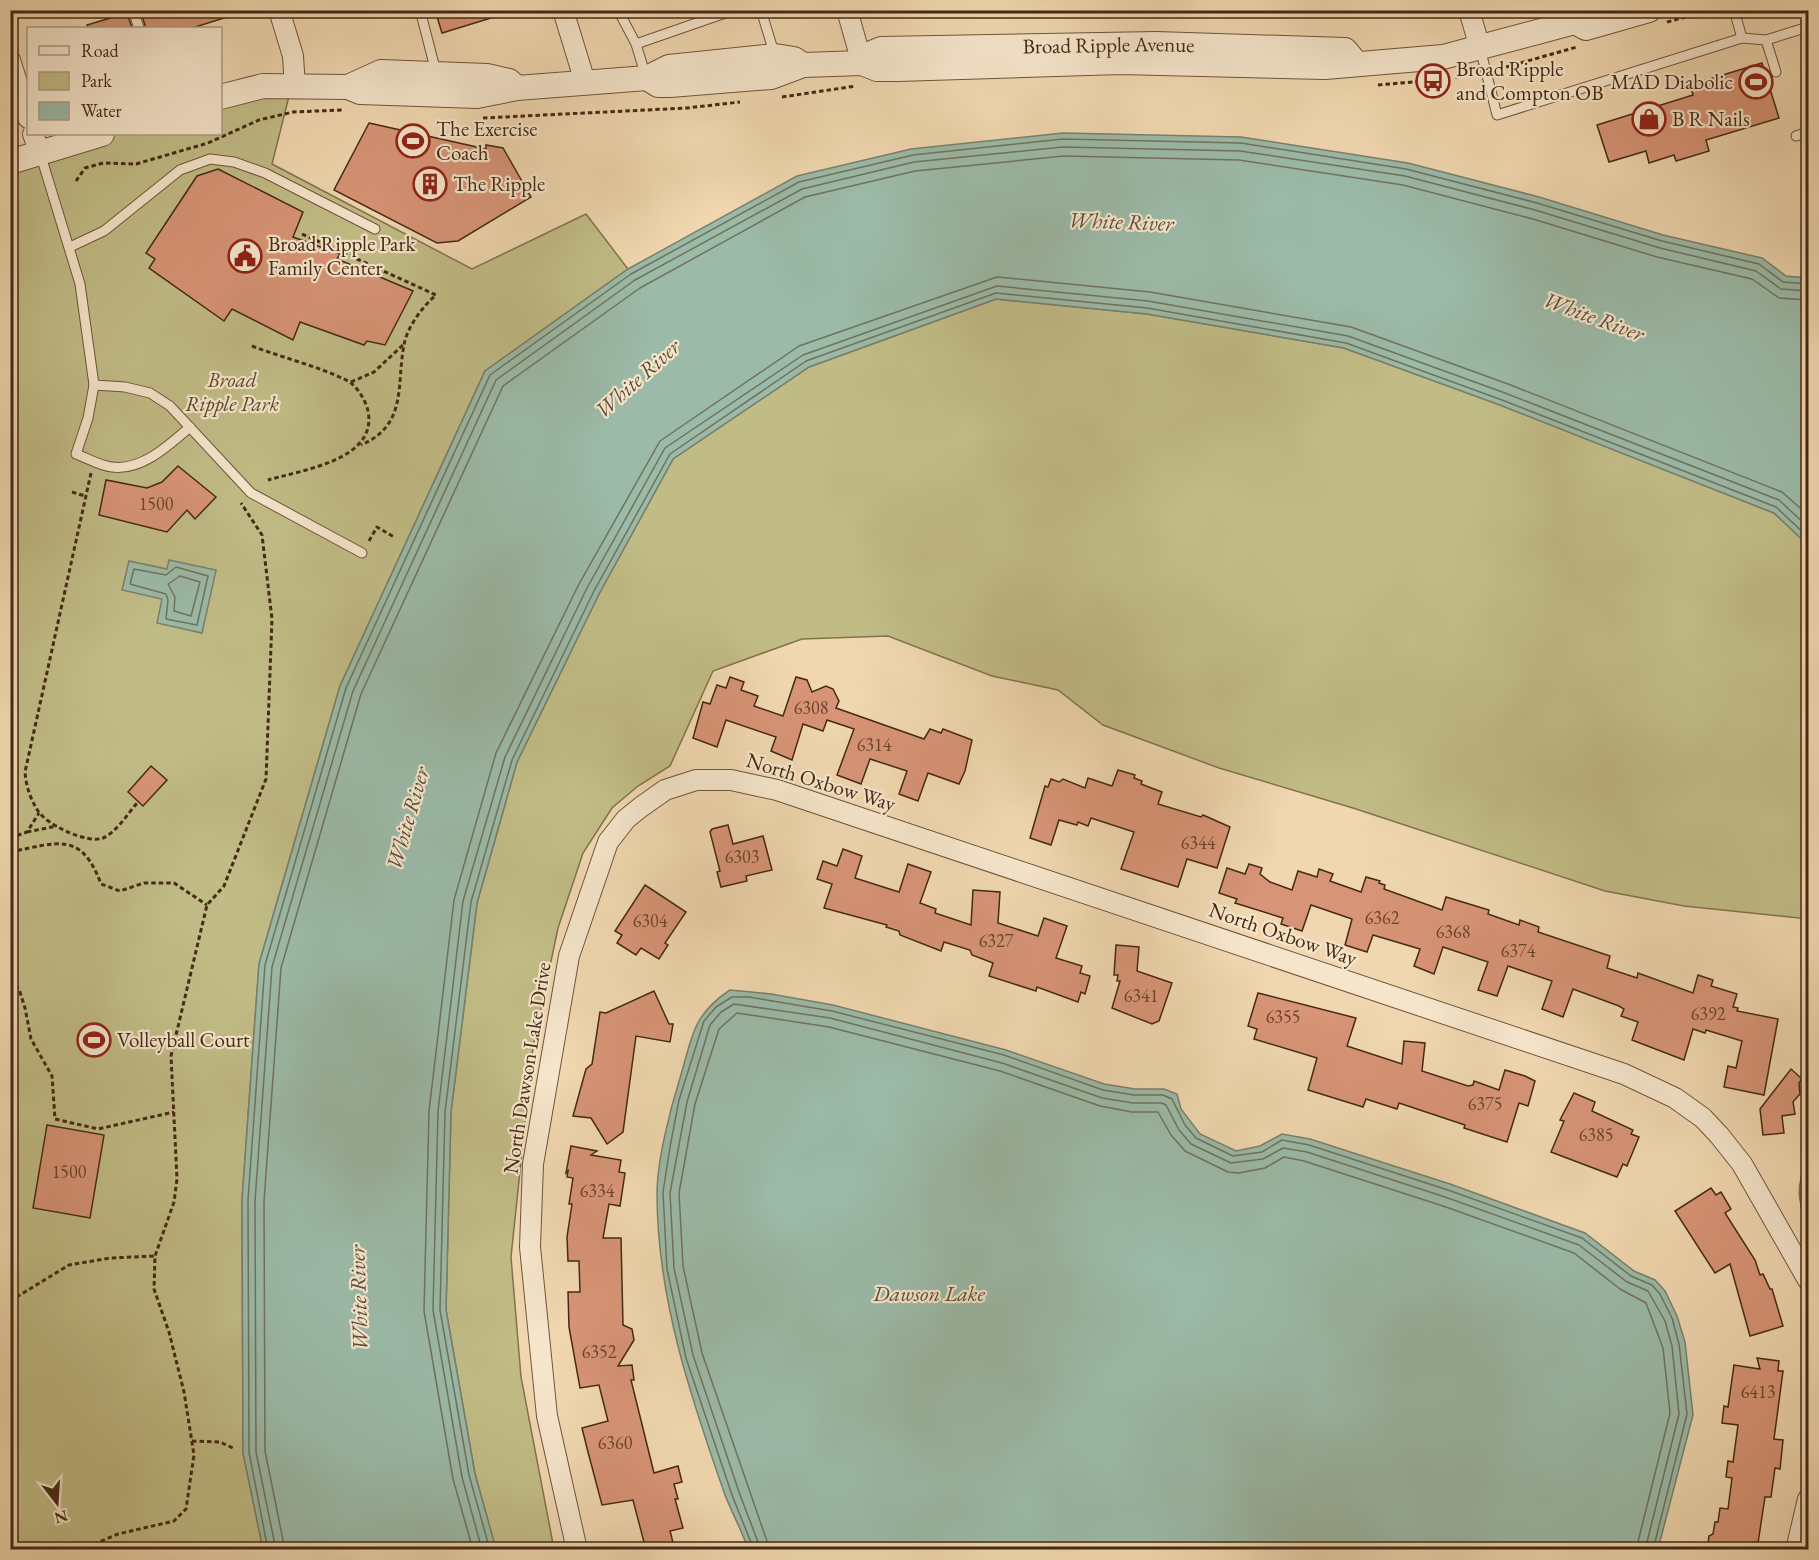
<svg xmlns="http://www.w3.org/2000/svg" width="1819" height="1560" viewBox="0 0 1819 1560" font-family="'EB Garamond',serif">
  <rect width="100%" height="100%" fill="#f0d7af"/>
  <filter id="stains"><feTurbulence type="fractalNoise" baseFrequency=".00333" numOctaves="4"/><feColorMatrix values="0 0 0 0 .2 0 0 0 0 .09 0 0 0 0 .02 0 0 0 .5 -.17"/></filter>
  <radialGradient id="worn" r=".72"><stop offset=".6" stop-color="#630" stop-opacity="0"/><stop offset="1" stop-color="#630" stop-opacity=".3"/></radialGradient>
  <g fill="#c1bc86" stroke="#83724c" stroke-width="1.5">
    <path d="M293,80L272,164L472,269L586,214L628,269L485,371L340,686L259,964L242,1200L243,1453L263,1549H11V163L104,134H220L221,99Z"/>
    <path d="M996,299L1147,314L1344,348L1500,405L1774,513L1808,545V919L1684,906L1605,891L1353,808L1219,768L1103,725L1058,690L992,676L888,636L802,639L713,671L670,766L638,786L612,808L583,853L558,928L533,1047L511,1257L521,1377L554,1549L496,1550L475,1474L446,1310L451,1112L477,903L517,762L599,594L673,459L809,367Z"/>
    <path d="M1808,1162V1230C1800,1204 1793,1188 1808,1162Z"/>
  </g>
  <g fill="#9bbaa8" stroke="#79806c" stroke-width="1.5">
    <path d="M1063,133L1241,137L1408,163L1539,197L1663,235L1762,258L1786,276L1808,278V545L1774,513L1500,405L1344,348L1147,314L996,299L809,367L673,459L599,594L517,762L477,903L451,1112L446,1310L475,1474L496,1549H263L243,1453L242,1200L259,964L340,686L485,371L628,269L797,176L911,149Z"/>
    <path d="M169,560L216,570L202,633L157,623L162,599L122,590L129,561L167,569Z"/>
    <path d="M730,990L771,994L833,1005L1006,1050L1104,1084L1135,1089H1164L1177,1094L1181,1109L1200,1134L1236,1151L1260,1146L1282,1134L1310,1139L1450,1184L1585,1233L1634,1271L1655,1280L1665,1291L1677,1316L1685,1342L1693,1415L1658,1549H748C742,1531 732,1513 725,1495C691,1398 657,1298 657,1194C657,1161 670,1110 680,1078C692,1038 692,1015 730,990Z"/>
  </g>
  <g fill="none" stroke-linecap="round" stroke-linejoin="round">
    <g stroke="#70725e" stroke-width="1.5">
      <path d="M176,567L208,576L197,625L166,619L168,600L166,594L130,584L134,569L166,575Z"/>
      <path d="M180,576L200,582L191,616L174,611L175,597L168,584Z"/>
      <path d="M268,1550L249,1452L248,1200L265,965L346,688L490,375L631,274L799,182L913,155L1063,139L1241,143L1406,169L1537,203L1662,241L1759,264L1783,282L1808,284"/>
      <path d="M276,1550L256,1452L255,1201L272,967L353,691L496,380L635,280L802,189L914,162L1063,147L1240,151L1405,176L1535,210L1660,248L1756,271L1781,289L1808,291"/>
      <path d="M285,1550L265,1451L264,1201L281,968L361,694L503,386L640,288L805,197L915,171L1064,156L1239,160L1403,185L1533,219L1657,257L1752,279L1779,298L1808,300"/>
      <path d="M473,1550L453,1479L424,1311L429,1111L454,900L496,753L579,584L660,441L799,346L997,277L1150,292L1351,327L1508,384L1782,492L1808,515"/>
      <path d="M482,1550L462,1477L433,1310L438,1111L463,901L505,757L587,588L665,448L803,355L997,286L1148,301L1348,336L1505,393L1779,500L1808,527"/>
      <path d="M490,1550L469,1475L440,1310L445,1112L471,902L512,760L594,591L670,454L806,361L996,293L1147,308L1346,343L1502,400L1776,507L1808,537"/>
      <path d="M754,1550L732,1495L686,1358L667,1269L663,1192L670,1147L679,1100L704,1021L716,1007L732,997H749L832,1011L1004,1055L1103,1090L1134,1095H1163L1172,1099L1185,1125L1196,1138L1233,1156L1262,1152L1282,1140L1309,1145L1448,1190L1582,1238L1631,1276L1652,1285L1660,1294L1672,1318L1679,1344L1687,1414L1653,1550"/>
      <path d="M761,1550L739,1492L693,1355L674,1268L670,1193L687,1102L710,1025L721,1012L734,1004L830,1018L1002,1063L1102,1098L1133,1103H1162L1166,1105L1179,1130L1191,1144L1231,1163L1263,1159L1283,1148L1307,1152L1445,1197L1579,1245L1627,1282L1648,1291L1665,1321L1672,1346L1679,1414L1645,1550"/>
      <path d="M770,1550L702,1353L683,1266L679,1193L695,1104L719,1029L737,1013L829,1027L1000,1071L1100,1106L1132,1112H1158L1171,1135L1185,1151L1228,1172L1239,1173L1265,1168L1284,1157L1304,1161L1443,1206L1574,1253L1620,1289L1646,1303L1663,1348L1670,1413L1636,1550"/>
    </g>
  </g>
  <g fill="#d79476" stroke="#452913" stroke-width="1.5">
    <path d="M140,10H237V14L192,28H146Z"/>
    <path d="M435,10H503L504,14L442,33Z"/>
    <path d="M127,13L132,28H88L87,25Z"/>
    <path d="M1762,63L1779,118L1706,140L1709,151L1676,161L1674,155L1649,163L1646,151L1609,162L1597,125L1693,95L1690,85Z"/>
    <path d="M369,123L486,149V145L503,148L531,197L458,241L437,243L334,190Z"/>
    <path d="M218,169L303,212L293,237L340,254L337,259L413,291L385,345L367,341L364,345L300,322L293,340L232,309L224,321L149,268L155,259L146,253L197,176Z"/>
    <path d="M178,466L216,497L195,519L187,510L167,532L99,515L106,480L147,488L162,482Z"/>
    <path d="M730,677L744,682L741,690L758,696L754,706L783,716L796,677L807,680L812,692L826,686L833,689L839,701L836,708L924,739L930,729L941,733L943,729L972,740L965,771L959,784L928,773L918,801L899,794L907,771L870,759L861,784L837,775L854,729L827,720L823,731L803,724L792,760L771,751L776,737L726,720L717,747L693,738L703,702L710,704L717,685L726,688Z"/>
    <path d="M151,766L167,780L143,806L128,792Z"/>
    <path d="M1118,770L1135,775L1134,778L1142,781L1141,784L1162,792L1158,804L1201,817L1203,815L1230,827L1217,868L1187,859L1178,887L1121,869L1134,832L1091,818L1088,826L1078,822L1077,825L1059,820L1051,845L1030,838L1045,786L1048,787L1051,779L1059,782L1063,779L1085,788L1088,778L1112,786Z"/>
    <path d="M728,825L733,844L763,836L772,870L746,876L747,881L721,887L717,872L720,871L710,832L712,829Z"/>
    <path d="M843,849L862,856L855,878L899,892L908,864L931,872L920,903L936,909L935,913L971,925L973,890L1000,892L998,923L1038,936L1044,918L1067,926L1056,958L1082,966L1080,973L1090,976L1085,994L1081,992L1078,1002L1037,987L1036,991L989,976L993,963L972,955L970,950L944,942L941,951L900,935L899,931L886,927L887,925L824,908L832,884L817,879L823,861L837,866Z"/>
    <path d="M1249,864L1262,868L1260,874L1270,882L1292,890L1298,871L1317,877L1319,869L1333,874L1330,881L1361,892L1366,877L1380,881L1379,883L1385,885L1384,889L1442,910L1446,897L1489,910L1488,914L1519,925L1520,920L1539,927L1538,932L1610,956L1607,968L1637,978L1638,973L1693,993L1698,975L1713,980L1711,986L1737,994L1733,1007L1738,1008L1737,1011L1778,1019L1764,1095L1724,1087L1728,1066L1736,1068L1742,1041L1706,1030L1705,1033L1693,1029L1684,1060L1632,1040L1638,1022L1621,1016L1624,1009L1619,1006L1573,989L1563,1017L1542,1009L1552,981L1508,966L1497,996L1478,990L1488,962L1443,947L1434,974L1414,966L1420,949L1373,935L1367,952L1345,945L1352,919L1311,905L1302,931L1281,924L1283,918L1235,903L1237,899L1219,893L1227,868L1245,874Z"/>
    <path d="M645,885L686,912L665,943L668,945L659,959L641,948L636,955L617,943L622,935L615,931Z"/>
    <path d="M1116,945L1139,947L1137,971L1172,983L1159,1021L1152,1024L1112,1008L1120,981H1117L1118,975H1114Z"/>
    <path d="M654,991L669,1024H673L670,1042L636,1036L623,1132L607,1144L591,1118L573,1116L586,1069L592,1064L600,1012L606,1013Z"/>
    <path d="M1258,993L1356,1018L1347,1046L1402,1064L1404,1041L1425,1043L1422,1071L1468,1086L1473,1085L1474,1081L1499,1090L1505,1070L1525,1076L1535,1081L1528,1106L1519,1103L1507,1142L1464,1128L1465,1125L1399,1103L1397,1109L1366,1099L1363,1107L1308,1090L1317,1058L1254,1039L1257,1029L1248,1026Z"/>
    <path d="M1791,1069L1802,1079L1799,1083L1800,1094L1793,1102L1795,1114L1782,1116L1784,1133L1763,1135L1760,1109Z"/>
    <path d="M1574,1093L1595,1102L1592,1111L1633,1130L1631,1134L1639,1137L1627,1166L1623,1164L1617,1177L1551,1152L1564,1121L1560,1120Z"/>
    <path d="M47,1125L104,1135L90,1218L33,1208Z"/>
    <path d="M571,1146L597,1151L591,1155L621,1160L619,1172L625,1173L620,1206L609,1204L603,1238H621L623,1325L632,1329L634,1340L618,1366L632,1365L634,1380H631L654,1473L678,1466L682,1482L674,1484L678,1499H675L683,1528L670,1531L675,1550H646L633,1500L602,1505L588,1452L582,1428L608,1421L599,1385L580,1388L569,1327L568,1292H580L579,1261H568L567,1237L572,1204H569L573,1178L567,1177L568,1171L566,1173Z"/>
    <path d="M1711,1188L1716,1195L1721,1192L1731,1209L1725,1213L1755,1260L1760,1275L1763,1274L1770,1289H1772L1783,1326L1750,1336L1730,1264L1715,1273L1675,1211Z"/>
    <path d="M1757,1358L1779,1361L1778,1371H1783L1774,1439L1783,1440L1780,1469L1775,1468L1771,1497H1765L1758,1543L1755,1542L1754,1550H1707L1709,1536L1713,1534L1715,1522H1718L1720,1508L1728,1509L1732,1478L1726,1477L1728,1461L1733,1462L1738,1425L1722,1423L1724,1406L1728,1407L1734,1365L1760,1369Z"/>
  </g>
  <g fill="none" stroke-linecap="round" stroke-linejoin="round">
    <defs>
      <g id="service">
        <path d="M133,10L139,28"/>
        <path d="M420,10L436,72"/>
        <path d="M618,10L636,44L646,77"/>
        <path d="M761,10L775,56"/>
        <path d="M1734,10L1742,38"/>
        <path d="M1766,40L1776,72"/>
        <path d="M636,44L734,10"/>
        <path d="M1480,48L1497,115L1742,38L1766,40L1808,27"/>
        <path d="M1796,136L1808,132"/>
        <path d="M40,153L80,284L94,385L125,387L150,393L170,406L251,493L362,553"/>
        <path d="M70,247L104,231L180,170L210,159L234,162L265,173L375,229"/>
        <path d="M94,385L88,418L76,454C87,458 100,466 112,467C142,471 169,445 190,427"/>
      </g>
      <g id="minor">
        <path d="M279,10L293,56L295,88"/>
        <path d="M563,10L585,82"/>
        <path d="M847,10L862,63"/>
        <path d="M1469,10L1480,48"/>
        <path d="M10,60L28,118"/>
        <path d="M33,134L40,153"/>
        <path d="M577,1550L547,1416L530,1247L533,1164L569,956L608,842L626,819L641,807L665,790L696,780H731L777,790L1624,1074L1675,1098L1703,1118L1719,1135L1742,1164L1808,1280"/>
        <path d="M1796,1550L1808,1499"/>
      </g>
      <g id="tertiary">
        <path id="s1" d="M862,63L869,54L881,49L1156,44L1345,50L1356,63"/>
        <path d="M647,78L658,85H670L771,77L803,65L862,63L877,69H898L1120,62L1325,67L1443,57L1575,22L1586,28L1649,10"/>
        <path d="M348,87L381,72L487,76L509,81L517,88"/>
        <path d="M220,97L263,86L348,87L360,92L477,96L517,88L647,78L669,67L775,56L794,59L803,65"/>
        <path d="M10,162L102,134"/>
      </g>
    </defs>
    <use href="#service" stroke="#70543a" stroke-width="11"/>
    <use href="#minor" stroke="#70543a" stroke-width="22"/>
    <use href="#tertiary" stroke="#70543a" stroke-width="26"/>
    <g stroke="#452913" stroke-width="3" stroke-dasharray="4.5 3" stroke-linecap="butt">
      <path d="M1667,22L1712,10"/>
      <path d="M1499,69L1577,47"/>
      <path d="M1455,77L1472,75"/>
      <path d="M1378,85L1437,80"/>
      <path d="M782,97L856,86"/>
      <path d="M483,118L687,108L740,102"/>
      <path d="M76,181L85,168L103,163L136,164L208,143L259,120L293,112L342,110"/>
      <path d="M302,234L436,295C423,306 407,327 404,345C396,385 408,425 361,445"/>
      <path d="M252,346C283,358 318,366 348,381C357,386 366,401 368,411C378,460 302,470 268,480"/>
      <path d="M351,382L374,372L404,344"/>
      <path d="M91,473L25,772C26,786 30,798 38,811C47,825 87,844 103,838C117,832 128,813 138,802"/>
      <path d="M72,492L85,496"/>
      <path d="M369,541L377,527L394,537"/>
      <path d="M27,832L57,826"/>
      <path d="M10,838L27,832L39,813"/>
      <path d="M10,852C57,843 81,830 101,884L120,891L144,883H174L207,905"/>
      <path d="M10,980L19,989L25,1008L31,1039L52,1076L55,1119L98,1129L174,1112"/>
      <path d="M10,1301L69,1265L110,1258L155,1256"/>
      <path d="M192,1441L220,1442L235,1449"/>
      <path d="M80,1550L118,1534L174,1521L186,1509L194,1455L184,1392L169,1332L154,1289L155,1256L174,1202L177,1179L171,1056L207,905L224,886L266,779L272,619L262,535L241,503"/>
    </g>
    <use href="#service" stroke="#f5e5cb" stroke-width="9"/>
    <use href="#minor" stroke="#f5e5cb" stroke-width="20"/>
    <use href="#tertiary" stroke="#f5e5cb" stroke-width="24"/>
  </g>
  <defs>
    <symbol id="bus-ring" viewBox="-11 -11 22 22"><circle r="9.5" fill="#f5e5cb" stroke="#8f2418" stroke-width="1.5"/><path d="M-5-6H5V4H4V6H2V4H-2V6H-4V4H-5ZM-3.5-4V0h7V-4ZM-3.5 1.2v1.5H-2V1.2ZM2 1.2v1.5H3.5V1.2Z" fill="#8f2418"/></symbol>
    <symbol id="stadium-ring" viewBox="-11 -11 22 22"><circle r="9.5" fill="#f5e5cb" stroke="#8f2418" stroke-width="1.5"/><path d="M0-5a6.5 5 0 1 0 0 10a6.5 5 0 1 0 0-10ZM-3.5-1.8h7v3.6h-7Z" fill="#8f2418"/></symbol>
    <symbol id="shop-ring" viewBox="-11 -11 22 22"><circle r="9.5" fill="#f5e5cb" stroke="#8f2418" stroke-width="1.5"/><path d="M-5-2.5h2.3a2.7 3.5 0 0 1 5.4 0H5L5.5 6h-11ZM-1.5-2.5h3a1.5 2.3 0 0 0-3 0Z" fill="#8f2418"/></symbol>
    <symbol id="building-ring" viewBox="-11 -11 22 22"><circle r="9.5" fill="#f5e5cb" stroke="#8f2418" stroke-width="1.5"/><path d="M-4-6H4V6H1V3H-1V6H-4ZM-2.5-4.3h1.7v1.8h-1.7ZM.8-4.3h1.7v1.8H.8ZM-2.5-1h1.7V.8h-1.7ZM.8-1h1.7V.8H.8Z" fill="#8f2418"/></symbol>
    <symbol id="civic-ring" viewBox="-11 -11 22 22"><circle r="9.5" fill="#f5e5cb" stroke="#8f2418" stroke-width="1.5"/><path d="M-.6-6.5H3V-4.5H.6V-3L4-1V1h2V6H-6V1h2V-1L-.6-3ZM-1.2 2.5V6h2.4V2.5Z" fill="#8f2418"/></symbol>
  </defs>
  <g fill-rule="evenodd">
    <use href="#bus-ring" x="1414" y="62" width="38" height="38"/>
    <use href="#stadium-ring" x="1737" y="63" width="38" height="38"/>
    <use href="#shop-ring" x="1630" y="100" width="38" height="38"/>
    <use href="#stadium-ring" x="394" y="122" width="38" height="38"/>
    <use href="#building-ring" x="411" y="165" width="38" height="38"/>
    <use href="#civic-ring" x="226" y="237" width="38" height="38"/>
    <use href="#stadium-ring" x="75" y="1021" width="38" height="38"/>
  </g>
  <g text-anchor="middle" stroke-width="4.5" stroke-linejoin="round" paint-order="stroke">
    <g font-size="18" fill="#6a442c">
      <text x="156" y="510">1500</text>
      <text x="811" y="714">6308</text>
      <text x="874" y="751">6314</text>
      <text x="1198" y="849">6344</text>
      <text x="742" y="863">6303</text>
      <text x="1382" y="924">6362</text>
      <text x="650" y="927">6304</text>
      <text x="1453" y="938">6368</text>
      <text x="996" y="947">6327</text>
      <text x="1518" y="957">6374</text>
      <text x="1141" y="1002">6341</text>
      <text x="1708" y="1020">6392</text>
      <text x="1283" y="1023">6355</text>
      <text x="1485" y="1110">6375</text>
      <text x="1596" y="1141">6385</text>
      <text x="69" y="1178">1500</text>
      <text x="597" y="1197">6334</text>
      <text x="599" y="1358">6352</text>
      <text x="1758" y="1398">6413</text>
      <text x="615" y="1449">6360</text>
    </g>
    <g font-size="21" fill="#452913" stroke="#f5e5cb">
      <text dy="7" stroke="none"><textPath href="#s1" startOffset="252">Broad Ripple Avenue</textPath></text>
      <text transform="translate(821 782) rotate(17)" y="7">North Oxbow Way</text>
      <text transform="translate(1283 934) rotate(19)" y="7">North Oxbow Way</text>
      <text transform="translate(527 1068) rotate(-81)" y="7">North Dawson Lake Drive</text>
    </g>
    <g font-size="21" fill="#452913" stroke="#f5e5cb" text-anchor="start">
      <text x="1456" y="76">Broad Ripple<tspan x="1456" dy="24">and Compton OB</tspan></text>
      <text x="1733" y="89" text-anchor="end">MAD Diabolic</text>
      <text x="1672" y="126">B R Nails</text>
      <text x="436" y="136">The Exercise<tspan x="436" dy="24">Coach</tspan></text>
      <text x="453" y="191">The Ripple</text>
      <text x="268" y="251">Broad Ripple Park<tspan x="268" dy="24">Family Center</tspan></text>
      <text x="117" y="1047">Volleyball Court</text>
    </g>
    <g font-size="21" font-style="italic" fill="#5e462a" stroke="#f5e5cb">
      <text x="232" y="387">Broad<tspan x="232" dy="24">Ripple Park</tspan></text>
    </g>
    <g font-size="22" font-style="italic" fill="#5a4d38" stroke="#f5e5cb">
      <text transform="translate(1121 221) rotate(2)" y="8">White River</text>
      <text transform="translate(1594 316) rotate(20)" y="8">White River</text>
      <text transform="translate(637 378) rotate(-42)" y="8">White River</text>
      <text transform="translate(407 818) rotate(-74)" y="8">White River</text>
      <text x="929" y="1301">Dawson Lake</text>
      <text transform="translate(358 1298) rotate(-92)" y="8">White River</text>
    </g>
  </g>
  <rect width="1819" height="1560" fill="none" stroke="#f0d7af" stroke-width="36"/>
  <rect x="12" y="12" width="1795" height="1536" fill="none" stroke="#452913" stroke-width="3"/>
  <rect x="18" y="18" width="1783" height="1524" fill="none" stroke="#452913" stroke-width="1.5"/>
  <rect x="27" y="27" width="195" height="108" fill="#f5e5cb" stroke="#af9a81" stroke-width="1.5"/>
  <rect x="39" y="46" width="30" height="9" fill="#f5e5cb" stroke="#af9a81" stroke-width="1.5"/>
  <text x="81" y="57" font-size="18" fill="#452913">Road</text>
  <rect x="39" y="72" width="30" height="18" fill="#c1bc86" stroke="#af9a81" stroke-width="1.5"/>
  <text x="81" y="87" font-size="18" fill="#452913">Park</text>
  <rect x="39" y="102" width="30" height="18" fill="#9bbaa8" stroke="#af9a81" stroke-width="1.5"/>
  <text x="81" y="117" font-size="18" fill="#452913">Water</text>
  <g transform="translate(57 1503) rotate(163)" stroke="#f5e5cb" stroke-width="4.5" paint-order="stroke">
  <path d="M0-4.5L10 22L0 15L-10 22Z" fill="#452913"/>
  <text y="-9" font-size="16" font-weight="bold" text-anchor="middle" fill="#452913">N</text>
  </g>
  <rect width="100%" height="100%" filter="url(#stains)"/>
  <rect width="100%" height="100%" fill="url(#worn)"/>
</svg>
